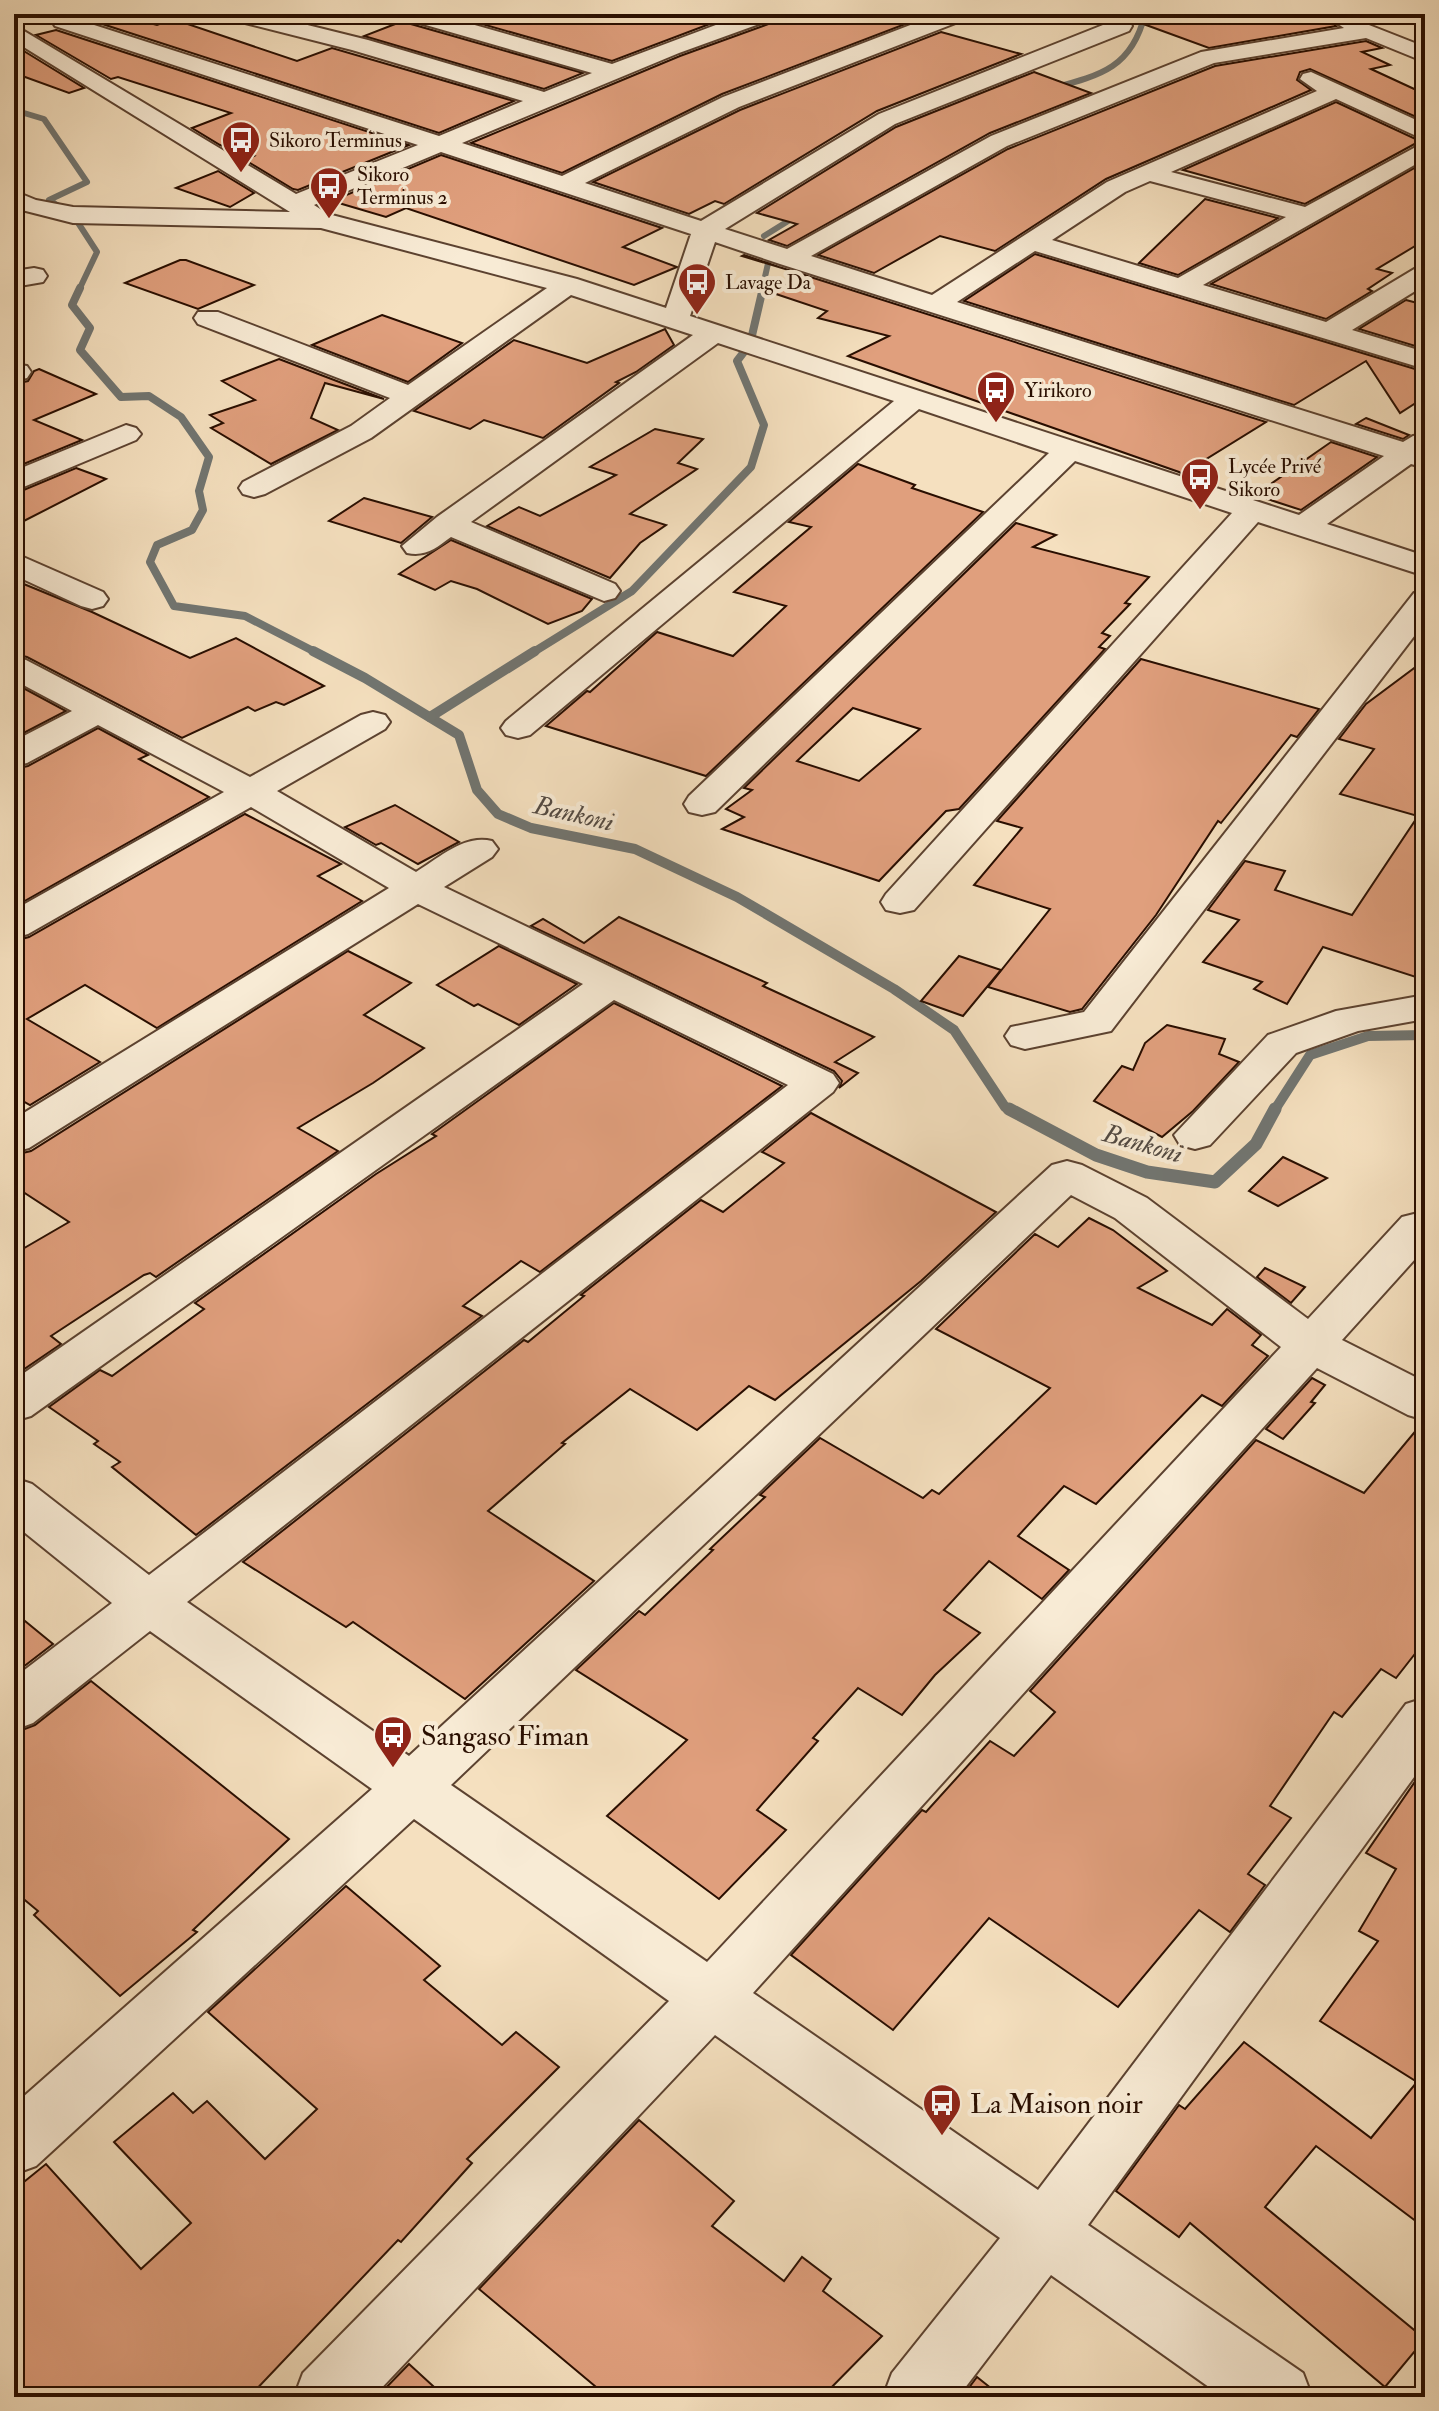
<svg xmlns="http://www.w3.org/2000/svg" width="1439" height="2411" viewBox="0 0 1439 2411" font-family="'IM FELL Double Pica',serif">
  <rect width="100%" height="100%" fill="#f5e0bf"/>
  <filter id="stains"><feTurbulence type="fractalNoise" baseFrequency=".0025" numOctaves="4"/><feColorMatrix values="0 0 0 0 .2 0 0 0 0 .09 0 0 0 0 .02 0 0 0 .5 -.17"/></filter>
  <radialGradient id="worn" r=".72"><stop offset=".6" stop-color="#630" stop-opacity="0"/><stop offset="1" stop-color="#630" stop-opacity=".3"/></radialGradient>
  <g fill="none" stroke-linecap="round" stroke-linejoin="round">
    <g stroke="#717571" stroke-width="6">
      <path d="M1053,88C1102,75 1132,67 1145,14"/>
      <path d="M14,110L44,119L87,182L49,200L73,215L97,252L79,290"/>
      <path d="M764,236L801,213"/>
      <path d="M762,290L769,259"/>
    </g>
    <g stroke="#717571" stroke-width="8">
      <path d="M80,288L72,305L90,328L80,350L121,397L149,396L181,417L209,457L199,491L203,510L192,530L157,545L150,562L174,606L245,616L317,653"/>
      <path d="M532,653L632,591L751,467L764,425L737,361L750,344L763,288"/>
    </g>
    <g stroke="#717571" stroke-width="10">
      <path d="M313,651L365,678L459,735L477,790L498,814L531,828L635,849L737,897L894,989L954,1030L1005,1107L1013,1111"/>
      <path d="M430,717L535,651"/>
      <path d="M1274,1111L1310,1055L1368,1036L1425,1035"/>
    </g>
    <path stroke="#717571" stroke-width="13" d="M1009,1109L1096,1155L1147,1172L1215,1182L1256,1144L1275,1109"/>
  </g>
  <g fill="#e09f7d" stroke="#290e00" stroke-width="2" fill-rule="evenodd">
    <path d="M114,14L157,25L173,19L297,61L332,48L514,101L439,133L90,20Z"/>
    <path d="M447,14H736L612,61Z"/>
    <path d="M779,14H908V23L722,94L562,173L471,143L680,56L774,22Z"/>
    <path d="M1128,14H1260L1275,19L1299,14L1329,19L1336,26L1209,48L1127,18Z"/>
    <path d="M403,21L404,22L583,73L544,89L364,36Z"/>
    <path d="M56,30L409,145L298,190L293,189L245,160L254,156L220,145L192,128L231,113L118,77L111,79L36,35Z"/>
    <path d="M941,32L1021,54L877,111L724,204L715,201L689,214L593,182L740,110Z"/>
    <path d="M1366,41L1382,48L1362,52L1390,65L1371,69L1425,94V121L1310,69L1300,72L1297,80L1311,90L1106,179L995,251L940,236L874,273L818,255L1008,149L1215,66Z"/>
    <path d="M14,45L84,88L69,93L14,73Z"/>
    <path d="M1034,72L1091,93L990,133L787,246L769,240L797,224L757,213L896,127Z"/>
    <path d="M1336,102L1420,141L1305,204L1183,170Z"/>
    <path d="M441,155L662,228L623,247L677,267L634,285L406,208L386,217L332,201Z"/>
    <path d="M1425,162V240L1377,269L1392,273L1368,289L1372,291L1326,319L1211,284Z"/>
    <path d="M218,171L254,193L230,207L176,188Z"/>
    <path d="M1205,199L1278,218L1178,275L1139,263Z"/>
    <path d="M1035,254L1425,372V397L1400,413L1366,361L1294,405L964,301Z"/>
    <path d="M744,255L779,267L1266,422L1182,474L1179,472L848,356L889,336L818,318L827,311L770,292L805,275L742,256Z"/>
    <path d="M180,260H186L254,285L198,309L125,283Z"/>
    <path d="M1406,300L1425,305V349L1359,329Z"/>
    <path d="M382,315L462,343L408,382L312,345Z"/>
    <path d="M665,329L674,345L636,372L616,382L619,383L543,438L484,420L470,429L414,411L514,340L587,363Z"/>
    <path d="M279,359L384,399L325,383L311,418L338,430L271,464L211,428L223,423L210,415L255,400L222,381Z"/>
    <path d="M39,369L96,394L34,420L82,440L14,468V384L28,381L34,371Z"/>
    <path d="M1366,418L1409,435L1403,439L1356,424Z"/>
    <path d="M655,429L703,439L678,463L697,469L630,514L666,525L640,543L610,578L487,526L519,507L540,516L616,475L590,467Z"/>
    <path d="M1331,442L1377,457L1301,510L1255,495Z"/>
    <path d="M858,464L915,485L912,488L983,512L706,776L546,726L587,691L590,692L657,632L733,656L786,606L734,592L811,527L789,522Z"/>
    <path d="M76,468L106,479L14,526V494Z"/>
    <path d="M364,498L432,517L401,543L329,521Z"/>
    <path d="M1016,523L1056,535L1033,547L1149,577L1125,603L1130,604L1102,633L1110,636L1099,647L1105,649L959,809L946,811L879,881L722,829L744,817L726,809L752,790L744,788ZM853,708L920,729L859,781L797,761Z"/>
    <path d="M451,540L592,599L582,611L548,624L477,589L451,581L435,590L399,574Z"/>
    <path d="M14,580L92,612L190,658L236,638L324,686L284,705L276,702L255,711L248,707L182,738L27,657L14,654Z"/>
    <path d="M1141,659L1319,709L1297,737L1291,735L1221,823L1218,821L1156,915L1082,1009L1070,1012L988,987L1050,909L974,885L1022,828L997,821Z"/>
    <path d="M1425,660V980L1323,947L1287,1004L1254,989L1262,982L1203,962L1239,920L1208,910L1245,861L1285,871L1275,890L1352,915L1418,816L1340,794L1374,749L1339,739L1366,704Z"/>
    <path d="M14,683L66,711L14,738Z"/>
    <path d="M98,728L148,755L139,759L209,797L14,907V769L28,766Z"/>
    <path d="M395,805L459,842L418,864L381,843L376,845L345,827Z"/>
    <path d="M245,814L341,864L318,876L362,901L157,1028L85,985L27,1019L100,1062L30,1105L14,1096V941L29,937Z"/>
    <path d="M619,917L767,983L763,986L874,1037L835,1062L858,1073L839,1088L842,1081L834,1071L531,926L543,919L584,943Z"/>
    <path d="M499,946L577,984L519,1025L478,1004L474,1006L437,985Z"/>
    <path d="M348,951L411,983L364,1015L424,1048L373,1083L298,1128L338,1151L156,1277L150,1273L144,1275L51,1336L61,1344L14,1376V1254L69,1222L14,1186V1155L31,1151Z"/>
    <path d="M959,956L1001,970L963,1016L921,1001Z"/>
    <path d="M614,1003L782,1086L540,1272L521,1261L463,1306L482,1316L196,1535L112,1467L120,1462L94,1444L98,1441L49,1407L100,1370L112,1376L204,1309L195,1303L376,1174L436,1136L432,1134Z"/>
    <path d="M1167,1025L1225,1039L1219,1054L1239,1062L1193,1111L1162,1137L1094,1101L1122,1066L1133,1070L1145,1043Z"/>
    <path d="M811,1113L996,1212L921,1281L775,1400L749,1386L697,1430L630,1389L562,1443L565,1444L488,1511L594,1581L465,1699L353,1622L346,1627L243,1562L524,1340L528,1342L584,1296L581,1295L701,1200L723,1212L784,1163L762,1152Z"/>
    <path d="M1283,1157L1327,1178L1278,1206L1249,1191Z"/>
    <path d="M1089,1218L1113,1230L1167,1271L1138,1288L1212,1325L1227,1309L1261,1335L1252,1345L1268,1356L1222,1406L1202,1395L1096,1504L1064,1486L1018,1536L1069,1570L1042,1599L989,1561L944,1610L980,1633L935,1675L902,1715L858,1688L813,1738L818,1741L757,1810L786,1830L719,1899L607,1816L687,1740L576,1670L639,1611L645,1615L713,1550L710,1549L765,1497L760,1495L820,1438L923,1498L932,1490L939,1494L1050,1388L936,1329L1035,1234L1058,1247Z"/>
    <path d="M1265,1268L1305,1287L1291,1303L1257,1277Z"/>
    <path d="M1312,1378L1325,1385L1311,1402L1315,1403L1283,1439L1266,1429Z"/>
    <path d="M1423,1422L1425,1641L1396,1678L1381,1669L1342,1717L1334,1712L1270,1806L1291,1818L1248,1874L1265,1885L1230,1932L1199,1910L1118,2007L989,1918L893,2030L791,1955L922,1810L926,1812L990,1741L1014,1756L1055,1712L1030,1691L1256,1440L1364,1493Z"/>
    <path d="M14,1612L53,1644L14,1674Z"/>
    <path d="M91,1681L289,1839L193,1930L197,1932L120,1996L34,1915L38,1911L14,1891V1733L35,1725Z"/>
    <path d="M1425,1767V2228L1316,2146L1265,2207L1425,2339L1385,2387L1190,2223L1179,2237L1116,2191L1179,2105L1185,2109L1244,2042L1371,2138L1417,2082L1320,2021L1378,1941L1359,1931L1396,1869L1366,1853Z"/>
    <path d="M346,1886L440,1966L424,1980L502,2045L516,2032L559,2067L467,2159L472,2163L401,2242L398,2240L249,2397H14V2190L46,2164L141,2269L191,2223L114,2142L173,2093L193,2113L207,2101L265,2159L317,2109L208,2012Z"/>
    <path d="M639,2120L734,2201L712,2226L784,2281L802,2257L831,2279L823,2291L882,2336L822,2397H608L479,2289Z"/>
    <path d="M409,2364L445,2397H377Z"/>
    <path d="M977,2377L1002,2397H962Z"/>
  </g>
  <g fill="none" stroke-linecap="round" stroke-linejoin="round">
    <defs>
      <g id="minor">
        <path d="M226,14H263L368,40L544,92L592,73L405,19L402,14H436L612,64L745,14H776L773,19L679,53L462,143L562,176L723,97L939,14H969L966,19L739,107L585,183L701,221L879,114L1113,21H1129L1132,26L1129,31L895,124L725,229L787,249L991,136L1201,52L1344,28L1332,20L1341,14L1425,47V62L1366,38L1214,63L1007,146L811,256L932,295L1107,182L1317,91L1300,79L1303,74L1311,72L1425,124V140L1336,99L1171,172L1305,207L1425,142V159L1203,285L1326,322L1416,268L1425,266V285L1352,330L1425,352V369L1035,251L957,302L1403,442L1413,436L1425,434V468L1411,464L1327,524L1425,556V576L1258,522L914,910L900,913L886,910L881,902L886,894L1232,513L1075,461L715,812L702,815L689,812L684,804L689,796L1049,453L919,409L530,735L518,738L506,735L501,728L506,721L894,401L718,343L471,522L615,584L620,591L615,598L604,601L451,537C436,548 426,557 407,553L402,546L437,517L693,335L571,295L371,438L265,494L254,497L243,494L239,488L243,482L351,426L390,398L198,324L194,318L198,312H218L408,385L547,288L321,228L73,223L14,208V191L36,200L73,207L290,212L14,41V25L296,194L418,145L55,26L52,21L55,16L63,15L439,136L523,101L352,50L229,19ZM441,152L691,234L666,308L577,279L328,214L314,205ZM1150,181L1286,217L1178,278L1052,240L1125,192ZM715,242L780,264L1384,456L1299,515L690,316Z"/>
        <path d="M34,268L43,270L47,276L43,282L14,287V271Z"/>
        <path d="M14,364L27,366L31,372L27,378L14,381Z"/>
        <path d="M126,425L136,428L141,434L136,440L14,491V471Z"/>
        <path d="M14,553L103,592L108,599L103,606L92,609L81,606L14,575Z"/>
        <path d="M1425,590V622L1111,1031L1025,1049L1011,1045L1005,1036L1011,1027L1084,1012L1414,593Z"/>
        <path d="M14,657L26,660L250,777L361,715L373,712L385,715L390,722L385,729L277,791L416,872C439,858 464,834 492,841L498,849L492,857L444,887L833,1074L839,1083L833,1092L187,1602L409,1756L1052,1165L1067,1161L1082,1165L1147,1198L1308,1319L1402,1217L1418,1213L1425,1215V1248L1342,1340L1425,1382V1420L1408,1415L1317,1368L753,1993L1038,2190L1406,1704L1425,1698V1762L1088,2225L1303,2373L1312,2397H1223L1051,2275L958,2397H883L892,2373L1000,2238L715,2035L373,2397H294L303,2373L669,2001L414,1819L36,2166L14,2174V2105L372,1789L150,1631L33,1723L14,1730V1678L112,1603L14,1524V1478L32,1484L149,1575L788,1085L614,1000L31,1416L14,1421V1380L583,984L418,904L29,1148L14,1152V1119L389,888L251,807L28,934L14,938V910L224,792L98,725L27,763L14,766V741L72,711L14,680ZM1071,1195L1115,1218L1281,1347L707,1962L451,1785Z"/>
        <path d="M1425,995V1019L1358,1031L1296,1053L1210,1145L1195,1149L1180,1145L1174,1135L1268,1035L1336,1011Z"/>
      </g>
    </defs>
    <use href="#minor" stroke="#5c4230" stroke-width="4"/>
    <use href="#minor" fill="#f8ebd5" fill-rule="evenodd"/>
  </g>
  <defs>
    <symbol id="bus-pin" viewBox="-11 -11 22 30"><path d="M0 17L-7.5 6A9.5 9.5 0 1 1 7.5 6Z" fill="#8f2418" stroke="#f8ebd5"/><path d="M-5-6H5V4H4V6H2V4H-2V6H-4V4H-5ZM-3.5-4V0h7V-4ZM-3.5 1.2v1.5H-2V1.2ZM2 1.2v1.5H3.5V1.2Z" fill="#fff"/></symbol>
  </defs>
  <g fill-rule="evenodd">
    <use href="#bus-pin" x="219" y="118" width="44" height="60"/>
    <use href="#bus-pin" x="307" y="164" width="44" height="60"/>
    <use href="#bus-pin" x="675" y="260" width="44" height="60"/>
    <use href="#bus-pin" x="974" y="368" width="44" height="60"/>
    <use href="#bus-pin" x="1178" y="455" width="44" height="60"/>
    <use href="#bus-pin" x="371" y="1713" width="44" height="60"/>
    <use href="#bus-pin" x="920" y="2081" width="44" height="60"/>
  </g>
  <g text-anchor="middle" stroke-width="8" stroke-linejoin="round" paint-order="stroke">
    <g font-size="20" fill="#290e00" stroke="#f8ebd5" text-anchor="start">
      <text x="269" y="147">Sikoro Terminus</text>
      <text x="357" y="181">Sikoro<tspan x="357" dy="23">Terminus 2</tspan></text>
      <text x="725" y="289">Lavage Da</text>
      <text x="1024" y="397">Yirikoro</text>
      <text x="1228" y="473">Lycée Privé<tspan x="1228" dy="23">Sikoro</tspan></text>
    </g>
    <g font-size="26" font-style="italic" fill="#534a42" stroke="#f8ebd5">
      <text transform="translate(574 813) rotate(13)" y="9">Bankoni</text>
      <text transform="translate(1143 1143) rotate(16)" y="9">Bankoni</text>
    </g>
    <g font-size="28" fill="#290e00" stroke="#f8ebd5" text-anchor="start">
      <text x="421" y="1745">Sangaso Fiman</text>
      <text x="970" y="2113">La Maison noir</text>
    </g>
  </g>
  <rect width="1439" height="2411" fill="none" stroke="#f5e0bf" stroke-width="48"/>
  <rect x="16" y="16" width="1407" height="2379" fill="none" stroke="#290e00" stroke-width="4"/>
  <rect x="24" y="24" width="1391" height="2363" fill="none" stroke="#290e00" stroke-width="2"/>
  <rect width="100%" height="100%" filter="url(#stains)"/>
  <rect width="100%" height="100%" fill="url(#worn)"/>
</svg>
